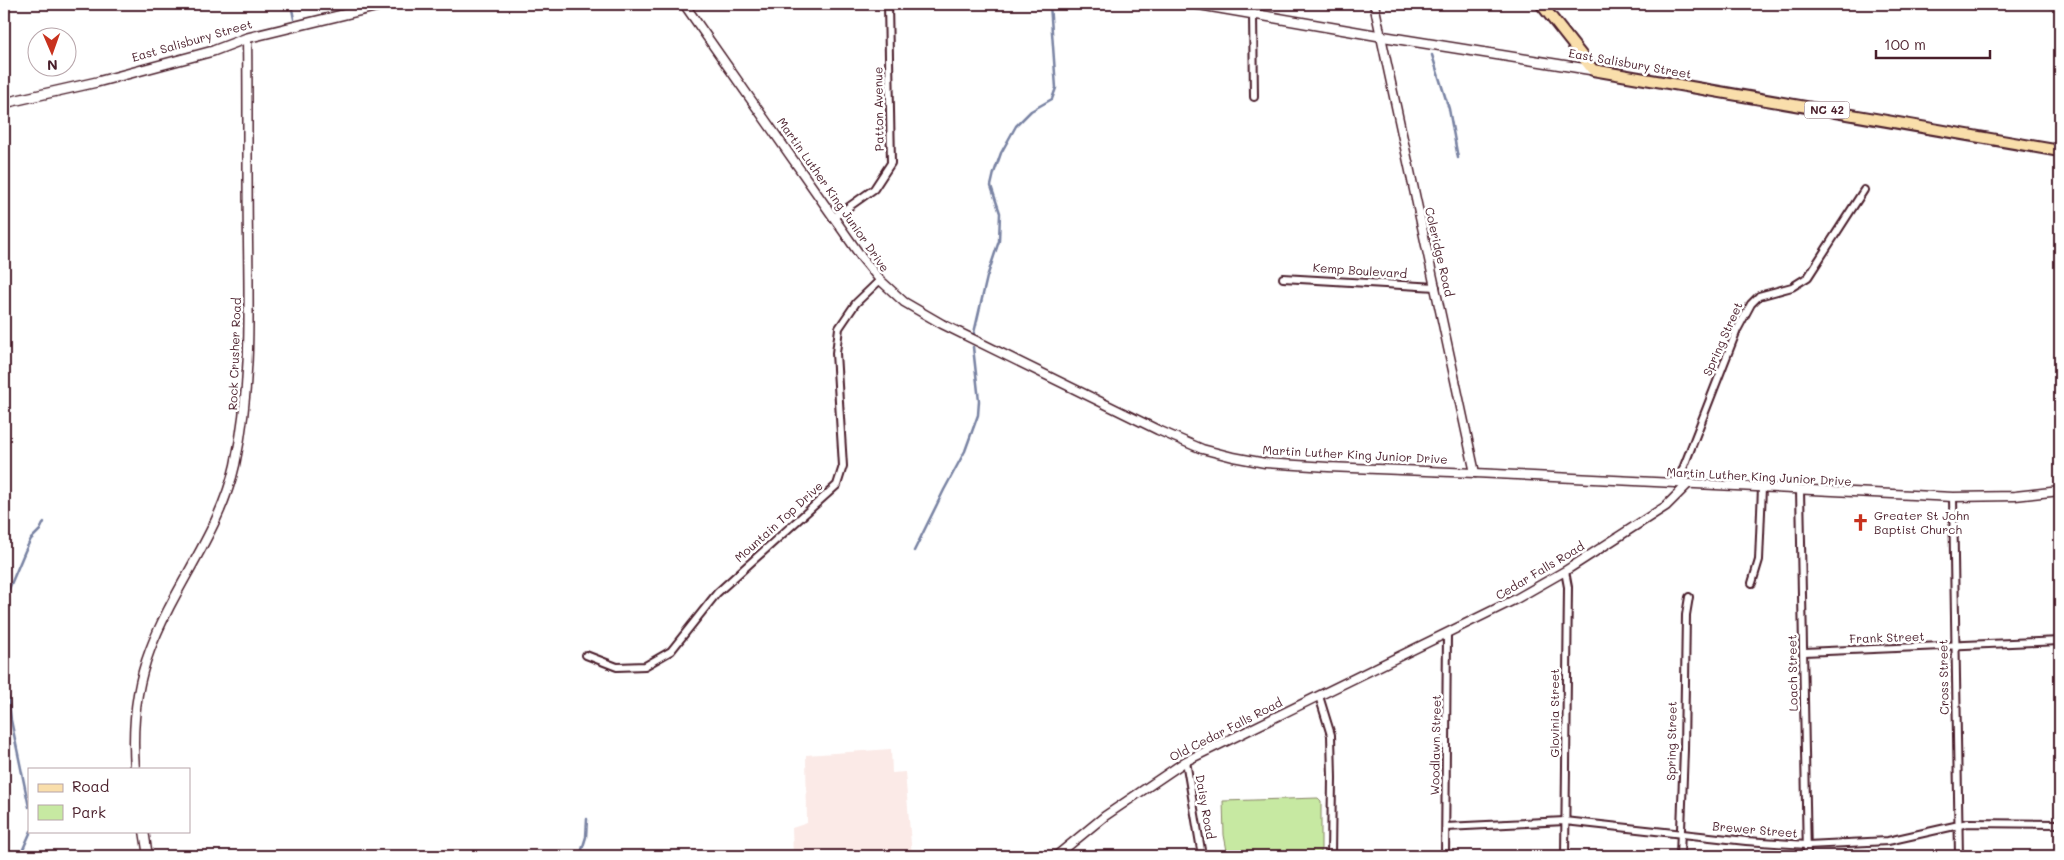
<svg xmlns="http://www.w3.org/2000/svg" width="2064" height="860" viewBox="0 0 2064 860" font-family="Mali,sans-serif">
  <rect width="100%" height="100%" fill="#fff"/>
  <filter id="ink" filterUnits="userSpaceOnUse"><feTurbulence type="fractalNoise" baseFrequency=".02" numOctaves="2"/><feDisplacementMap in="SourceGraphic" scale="10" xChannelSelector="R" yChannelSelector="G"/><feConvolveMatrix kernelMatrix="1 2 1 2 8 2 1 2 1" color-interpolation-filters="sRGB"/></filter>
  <g filter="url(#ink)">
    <path fill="#fbeae7" d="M891,749L892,773L905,772L912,856H793L792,828L807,823L806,755Z"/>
    <path fill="#c7e9a2" stroke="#888466" d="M1318,798L1321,801V856H1228L1224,835L1223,801Z"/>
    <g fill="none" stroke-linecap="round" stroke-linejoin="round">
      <g stroke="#7983a3" stroke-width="2.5">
        <path d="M291,4L294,19"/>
        <path d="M1432,55L1449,109L1458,158"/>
        <path d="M974,333L987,277L999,241L1000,213L991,186L994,173L1001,153L1016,126L1031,111L1052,99L1056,88L1050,4"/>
        <path d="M914,551L944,490L965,451L978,415L979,401L973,347"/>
        <path d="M4,606L6,596L25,551L31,539L40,530L44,522"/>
        <path d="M4,662L11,720L29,807"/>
        <path d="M1668,855L1669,856"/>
        <path d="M20,856L31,831"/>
        <path d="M580,856L586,837L587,819"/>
      </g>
      <defs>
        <g id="minor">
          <path d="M2052,4L2060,5"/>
          <path d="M1253,14L1254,97"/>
          <path d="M833,218L874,189L891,163L888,4"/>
          <path d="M1283,278L1436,287"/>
          <path d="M1677,484L1737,330L1751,304L1759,296L1792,287L1808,277L1864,190"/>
          <path d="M1800,490L1807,856"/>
          <path d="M1953,497L1959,856"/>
          <path d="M1752,583L1759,560L1762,488"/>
          <path d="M1804,652L2060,641"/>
          <path d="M586,655L617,667L645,666L671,651L717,593L837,485L843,466L836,353L839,328L856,303L880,280"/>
          <path d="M1319,696L1331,735L1332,778L1331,856"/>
          <path d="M1186,761L1202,856"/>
          <path d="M1446,827L1565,821L1746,841L1807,845L1888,841L1968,823L2060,824"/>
          <path d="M1445,856L1447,634"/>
          <path d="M1565,856L1568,587L1565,571"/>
          <path d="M1680,856L1684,750L1686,615L1689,597"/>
        </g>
        <g id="tertiary">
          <path d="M684,4L862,258L880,280L904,302L942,324L1158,430L1202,449L1233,457L1265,463L1328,467L1475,473L1953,497L2015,496L2060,491"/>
          <path d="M1374,4L1475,473"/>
          <path d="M135,769C132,728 135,689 150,650C174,586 220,532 235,465C251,391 249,317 248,242C247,174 248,106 247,38"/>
          <path d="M144,831L148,856"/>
          <path d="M1056,856L1105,816L1186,761L1516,599L1565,571L1666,506L1687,485"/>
        </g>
        <g id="secondary">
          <path d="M1196,4L1380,36L1593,70"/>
          <path d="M4,103L97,82L213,51L247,38L387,4"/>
        </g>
        <path id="primary" d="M1541,4L1593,70L2060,151"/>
      </defs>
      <use href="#minor" stroke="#4a1f2b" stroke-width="10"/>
      <use href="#tertiary" stroke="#4a1f2b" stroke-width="11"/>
      <use href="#secondary" stroke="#4a1f2b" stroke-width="12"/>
      <use href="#primary" stroke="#4a1f2b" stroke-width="14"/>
      <use href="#minor" stroke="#fff" stroke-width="6"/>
      <use href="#tertiary" stroke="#fff" stroke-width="8"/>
      <use href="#secondary" stroke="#fff" stroke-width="9"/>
      <use href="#primary" stroke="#f9deab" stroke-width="10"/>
    </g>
  </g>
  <defs>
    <symbol id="church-bare" viewBox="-9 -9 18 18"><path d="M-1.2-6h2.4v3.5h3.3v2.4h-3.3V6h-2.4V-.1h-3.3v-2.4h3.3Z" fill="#c8321e" stroke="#fff" stroke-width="2.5" paint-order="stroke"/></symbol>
  </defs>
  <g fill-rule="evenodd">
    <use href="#church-bare" x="1848" y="510" width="25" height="25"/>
  </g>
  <g text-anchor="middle" stroke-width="5" stroke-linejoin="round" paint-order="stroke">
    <rect fill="#fff" stroke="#80626b" stroke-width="1" x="1804.5" y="101.5" width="45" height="17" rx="4"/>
    <g font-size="11" font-weight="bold" fill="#4a1f2b">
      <text x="1827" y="114">NC 42</text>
    </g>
    <g font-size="12" fill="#4a1f2b" stroke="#fff">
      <text transform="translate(192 41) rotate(-16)" y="4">East Salisbury Street</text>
      <text transform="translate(1630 64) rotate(10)" y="4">East Salisbury Street</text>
      <text transform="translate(879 109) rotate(-91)" y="4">Patton Avenue</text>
      <text transform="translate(833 195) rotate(55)" y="4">Martin Luther King Junior Drive</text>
      <text transform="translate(1439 252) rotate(77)" y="4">Coleridge Road</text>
      <text transform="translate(1360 271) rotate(4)" y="4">Kemp Boulevard</text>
      <text transform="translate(1723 339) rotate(-66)" y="4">Spring Street</text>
      <text transform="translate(235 354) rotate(-88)" y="4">Rock Crusher Road</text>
      <text transform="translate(1355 455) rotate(3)" y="4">Martin Luther King Junior Drive</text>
      <text transform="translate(1759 477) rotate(3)" y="4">Martin Luther King Junior Drive</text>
      <text transform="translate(779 522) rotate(-42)" y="4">Mountain Top Drive</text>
      <text transform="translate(1540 571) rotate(-31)" y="4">Cedar Falls Road</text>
      <text transform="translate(1887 638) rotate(-2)" y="4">Frank Street</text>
      <text transform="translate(1793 673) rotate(-91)" y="4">Loach Street</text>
      <text transform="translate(1944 677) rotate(-91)" y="4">Cross Street</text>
      <text transform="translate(1555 713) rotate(-90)" y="4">Glovinia Street</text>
      <text transform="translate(1226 730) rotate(-27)" y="4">Old Cedar Falls Road</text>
      <text transform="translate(1672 741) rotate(-89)" y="4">Spring Street</text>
      <text transform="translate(1436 745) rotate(-89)" y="4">Woodlawn Street</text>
      <text transform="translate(1205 807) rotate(80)" y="4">Daisy Road</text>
      <text transform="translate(1755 830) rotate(5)" y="4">Brewer Street</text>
    </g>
    <g font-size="12" fill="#4a1f2b" stroke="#fff" text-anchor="start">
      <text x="1874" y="520">Greater St John<tspan x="1874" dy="14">Baptist Church</tspan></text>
    </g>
  </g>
  <rect width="2064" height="860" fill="none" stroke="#fff" stroke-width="20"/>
  <rect x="10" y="10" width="2044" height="840" fill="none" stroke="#4a1f2b" stroke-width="2" filter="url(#ink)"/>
  <rect x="28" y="768" width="162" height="65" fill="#ffffff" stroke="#b7a5aa"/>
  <rect x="38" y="784" width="25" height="8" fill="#f9deab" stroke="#b7a5aa"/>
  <text x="72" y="792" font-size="15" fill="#4a1f2b">Road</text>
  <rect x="38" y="805" width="25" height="15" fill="#c7e9a2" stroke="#b7a5aa"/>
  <text x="72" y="818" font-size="15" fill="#4a1f2b">Park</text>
  <g transform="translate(52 52) rotate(178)"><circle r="24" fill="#ffffff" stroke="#b7a5aa"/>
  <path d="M0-4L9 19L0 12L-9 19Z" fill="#c8321e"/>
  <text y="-8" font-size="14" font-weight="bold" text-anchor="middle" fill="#4a1f2b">N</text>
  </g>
  <path d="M1876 50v8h114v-8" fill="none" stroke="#4a1f2b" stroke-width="2.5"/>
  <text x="1884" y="50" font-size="15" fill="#4a1f2b" stroke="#ffffff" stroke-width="4" paint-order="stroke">100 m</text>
</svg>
